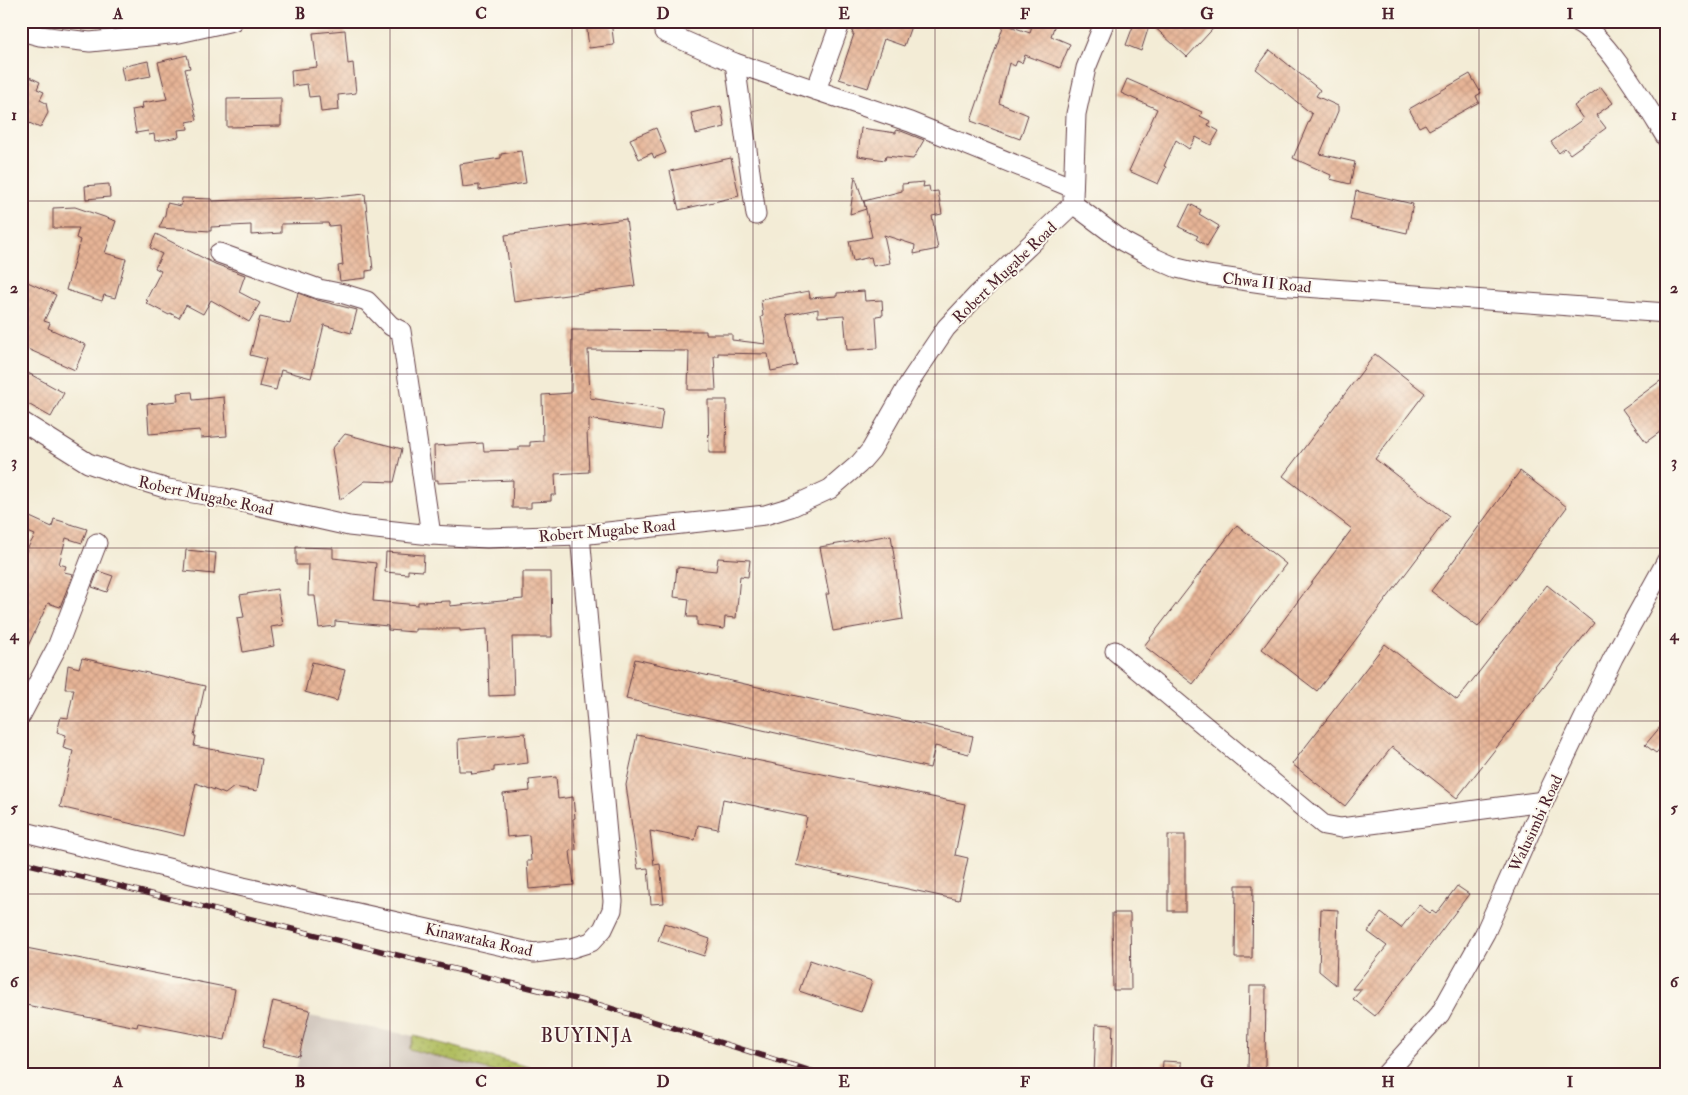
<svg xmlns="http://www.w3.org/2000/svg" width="1688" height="1095" viewBox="0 0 1688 1095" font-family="'IM FELL Double Pica',serif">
  <defs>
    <pattern id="grass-dots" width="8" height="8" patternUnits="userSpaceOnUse" patternTransform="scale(1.25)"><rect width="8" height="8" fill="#b0bd5f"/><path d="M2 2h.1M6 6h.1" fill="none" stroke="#91994f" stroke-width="1.8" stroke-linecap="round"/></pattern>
    <pattern id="building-cross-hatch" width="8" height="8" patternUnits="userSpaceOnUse" patternTransform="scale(1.25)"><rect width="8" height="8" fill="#e6b496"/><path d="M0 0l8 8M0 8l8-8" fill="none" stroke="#c79a81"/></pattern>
  </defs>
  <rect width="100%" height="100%" fill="#fbf7ec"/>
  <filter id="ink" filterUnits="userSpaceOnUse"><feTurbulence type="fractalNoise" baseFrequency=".02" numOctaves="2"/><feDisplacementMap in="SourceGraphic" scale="10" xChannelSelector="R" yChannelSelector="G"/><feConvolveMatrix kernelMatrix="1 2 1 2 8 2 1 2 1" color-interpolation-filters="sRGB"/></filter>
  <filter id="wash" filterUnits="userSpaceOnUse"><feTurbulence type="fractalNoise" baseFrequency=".0096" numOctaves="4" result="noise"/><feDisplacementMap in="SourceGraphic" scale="20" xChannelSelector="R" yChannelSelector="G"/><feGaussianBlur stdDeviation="1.12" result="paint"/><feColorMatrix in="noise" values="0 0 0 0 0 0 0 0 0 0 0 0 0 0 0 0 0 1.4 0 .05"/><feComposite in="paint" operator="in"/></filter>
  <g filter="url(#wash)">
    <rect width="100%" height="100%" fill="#f3ecd6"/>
    <path fill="#cdc2b9" d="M309,1016L414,1036L555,1074H295Z"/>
    <path fill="url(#grass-dots)" stroke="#7d6e45" d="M414,1036L555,1074H503L409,1049Z"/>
    <g id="blocks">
      <g fill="url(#building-cross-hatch)">
        <path d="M586,21H611L614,45L589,48Z"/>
        <path d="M856,21H896L911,26L904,46L884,39L868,88L839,79L854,34H852Z"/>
        <path d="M1033,21H1056L1051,36L1070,44L1060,68L1025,55L1022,63L1017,61L1015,66L1009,63L999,103L1028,115L1020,139L971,121L1004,24L1030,33Z"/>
        <path d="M1135,21H1220L1187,57L1150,23L1141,51L1126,45Z"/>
        <path d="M345,30L348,64L353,63L356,93L338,95L339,110L321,112L319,96L309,97L307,84L292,86L291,70L317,67L313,33Z"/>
        <path d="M1270,50L1320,90L1316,96L1338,106V111L1320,154L1355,162L1350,184L1330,179L1331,175L1293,158L1312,114L1256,69Z"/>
        <path d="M187,55L190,68L185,69L197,120L187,122L188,129L178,130L179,137L155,141L154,134L149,135L148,131L136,133L132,110L143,108L142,103L167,99L158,62Z"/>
        <path d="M148,61L151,76L124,81L121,67Z"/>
        <path d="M21,73L40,82L37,89L44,92L40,100L46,103L48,113L40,128L21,119Z"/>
        <path d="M1470,74L1481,93L1476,96L1479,102L1429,130L1425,124L1419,127L1409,109Z"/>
        <path d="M1127,79L1202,112L1200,116L1210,121L1208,125L1219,131L1211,145L1196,137L1189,149L1176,140L1164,166L1166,167L1158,184L1129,171L1157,109L1121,93Z"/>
        <path d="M1601,87L1613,103L1596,115L1606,128L1570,154L1565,148L1559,153L1551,142L1583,119L1574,106Z"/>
        <path d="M281,98V126L227,127V99Z"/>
        <path d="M721,106L725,127L696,134L691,113Z"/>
        <path d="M656,128L666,153L654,158L652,153L639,159L630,139Z"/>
        <path d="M861,128L896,133V130L901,131L924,140L913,159L886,156L885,160L858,156Z"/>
        <path d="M521,151L526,183L479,190V185L463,187L460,164L501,158V154Z"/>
        <path d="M731,158L739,196L679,210L670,171Z"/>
        <path d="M855,176L866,209L850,214Z"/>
        <path d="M924,182L923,187L929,186L930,192L938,191L942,214L932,216L938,249L914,254L915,245L884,235L890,263L873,266L871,257L853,261L849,241L872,237L864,201L902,191V184Z"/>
        <path d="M109,184L110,197L86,199L85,186Z"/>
        <path d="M1356,191L1413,204L1407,233L1350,220Z"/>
        <path d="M365,194L373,270L366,271V278L340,281L338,266L343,265L339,225L329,226L328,223L281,224V233L251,235V225L211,227V231L159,228L165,215L167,203L181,206L182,198L212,199V201L316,197V199Z"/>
        <path d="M1190,204L1201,210L1199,214L1219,226L1207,246L1196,239L1198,236L1179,227Z"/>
        <path d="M75,207L116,221L105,253L126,259L115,298L104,295L102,301L66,290L80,240L76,238L79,228H53V208Z"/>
        <path d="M626,219L635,286L514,302L505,235Z"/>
        <path d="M156,234L215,264L245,275L239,292L260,303L249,322L211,300L203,314L186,305L179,318L170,313L169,315L146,303L148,301L146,300L161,271L155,268L162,254L150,248Z"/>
        <path d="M21,279L56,295L44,321L50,323L48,328L86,345L75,370L21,346Z"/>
        <path d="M809,291L810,298L837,296V293L864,291L865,301L882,300L883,315L876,316L878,348L847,350L844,315L818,317V309L787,315L797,366L771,371L768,354L718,353V356H714L716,390H688L689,351L588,350L590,398L663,410L660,430L589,419V431L587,432L589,472L555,474L556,495H551V501L531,502V508H512L513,480L438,483V480H435L434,446L483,443L484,451L519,450V446H530V442L543,441L542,395L571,393L572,330L706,331V334H732V340L766,344L761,317L763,316L761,300Z"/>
        <path d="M298,293L317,300L357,310L351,333L324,325L311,378L281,370L276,390L259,386L266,359L250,355L260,317L290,324Z"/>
        <path d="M1375,354L1425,393L1375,459L1449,516L1317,691L1262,649L1352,529L1283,476Z"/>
        <path d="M21,369L64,393L51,417L21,400Z"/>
        <path d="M1667,376V402L1660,407L1667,417V427L1646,442L1622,409Z"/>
        <path d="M192,392L193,400L224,397L227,436L201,438L200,430L149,434L147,404L178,401L177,393Z"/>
        <path d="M708,400H727L726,453H709Z"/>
        <path d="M345,434L402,449L394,482L365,481L340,500L332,449Z"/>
        <path d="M1520,471L1567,507L1478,627L1431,591Z"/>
        <path d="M21,513L52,527L54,519L87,529L82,543L66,538L59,564L66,566L64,572L73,574L60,607L48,603L21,661V560L35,535L21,529Z"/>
        <path d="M1237,525L1286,564L1193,684L1144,646Z"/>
        <path d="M891,535L903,619L833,631L826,594H829L820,547Z"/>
        <path d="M296,547L333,548V558L376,563L373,601L418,605V602L450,601V606L523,599V572H551L552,637H512L514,695L489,696L487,629L460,631V629H415V632L388,630V626L335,621V626L319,628L315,596H308L309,565H296Z"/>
        <path d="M186,550L216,553L214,574L184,571Z"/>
        <path d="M386,552L424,555L423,571L408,570V574L385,572Z"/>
        <path d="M718,558L750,560L748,577L740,576L736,618L725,617L724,629L697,625V617H687L689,599L674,597L677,567L716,571Z"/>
        <path d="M98,571L113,576L107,592L92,587Z"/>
        <path d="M1547,585L1594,623L1457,798L1392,747L1345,806L1292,764L1385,644L1457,700Z"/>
        <path d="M277,589L283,625L271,627L274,646L243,652L237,618L244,617L240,595Z"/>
        <path d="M82,658L205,686L194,736H196L194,746L262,759L257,791L234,787L225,794L196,783L184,836L60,807L73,751L63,748L66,735L57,732L61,717L68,718L74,689H65L68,665L79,668Z"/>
        <path d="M635,659L973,736L969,754L935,746L930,768L626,699Z"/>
        <path d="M312,662L345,670L337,701L305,692Z"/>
        <path d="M1667,719V741L1656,753L1645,745Z"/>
        <path d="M525,733L528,763L494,767V771L472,774L471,771H459L458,739Z"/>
        <path d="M637,735L965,804L955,855L968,858L959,900L796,865L807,817L723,799L718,829L698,825L695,840L650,831L654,865L660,864L664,903L651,904L648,868L638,869L626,785Z"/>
        <path d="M556,777L558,799L573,797L575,818L573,819L576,850L570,851L574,885L529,889L527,861H531L529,835L507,837L503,794L530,791L529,780Z"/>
        <rect x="1168" y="835" width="17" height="76"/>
        <path d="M1236,885H1253L1252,958H1235Z"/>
        <path d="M1457,886L1469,894L1420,959L1375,1016L1353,999L1362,989H1352L1387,946L1368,932L1381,913L1401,928L1419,905L1430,913L1432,911L1436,914Z"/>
        <path d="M1321,909L1338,910L1336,985L1319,971Z"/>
        <path d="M1112,913H1130L1131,990H1113Z"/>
        <path d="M664,923L710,939L704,956L658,941Z"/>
        <path d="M21,947L235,989L225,1040L138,1023L137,1027L21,1004Z"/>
        <path d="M810,960L872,981L861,1012L799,991Z"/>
        <path d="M1250,986H1266L1265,1069L1248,1068Z"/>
        <path d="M273,1001L310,1010L299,1056L262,1047Z"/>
        <path d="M1096,1024L1113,1025L1111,1074H1094Z"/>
        <path d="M1163,1061L1181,1062V1074H1162Z"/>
      </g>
    </g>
  </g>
  <g filter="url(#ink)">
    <use href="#blocks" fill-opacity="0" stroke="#633e45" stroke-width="1"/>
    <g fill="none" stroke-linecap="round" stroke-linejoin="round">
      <defs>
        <g id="minor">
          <path d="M1575,21C1605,33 1649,110 1667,139"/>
          <path d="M21,31L40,36L90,42L179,33L233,21"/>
          <path d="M664,32L735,63L910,122L1073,188"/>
          <path d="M735,63L756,215"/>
          <path d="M816,90L841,21"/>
          <path d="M1073,198L1076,114L1086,68L1105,21"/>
          <path d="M1073,204L1124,242L1150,256L1177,268L1207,275L1276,285L1667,313"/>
          <path d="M219,253L319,289L344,294L367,301L391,326L401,331L431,535"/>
          <path d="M21,421L88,463L125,476L168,489L224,498L349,526L431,535L487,538L580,535L765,515L791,507L830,489L859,464L871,450L911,380L946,328L978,294L1073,204"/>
          <path d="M1115,651L1324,825L1341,828L1544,801"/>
          <path d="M21,715L57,647L97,543"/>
          <path d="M21,831L243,887L534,953L572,948L591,942L603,929L612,910L613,901L580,535"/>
          <path d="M1386,1074L1440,1014L1485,933L1544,801L1613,658L1667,560"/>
        </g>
      </defs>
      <use href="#minor" stroke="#633e45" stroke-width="21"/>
      <use href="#minor" stroke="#fff" stroke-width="19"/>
      <defs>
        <path id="rail" d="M21,862L604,1006L821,1074"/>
      </defs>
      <use href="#rail" stroke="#4a1f2b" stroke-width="5.5"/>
      <use href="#rail" stroke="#fbf7ec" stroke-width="4" stroke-dasharray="11" stroke-linecap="butt"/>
    </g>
  </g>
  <path fill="none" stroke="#4a1f2b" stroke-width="1" stroke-opacity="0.55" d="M209,21V1074M390,21V1074M572,21V1074M753,21V1074M935,21V1074M1116,21V1074M1298,21V1074M1479,21V1074M21,201H1667M21,374H1667M21,548H1667M21,721H1667M21,894H1667"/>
  <g text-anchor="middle" stroke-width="4" stroke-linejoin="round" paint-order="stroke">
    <g font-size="16" fill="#4a1f2b" stroke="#fbf7ec">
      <text transform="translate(1004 272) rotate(-44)" y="6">Robert Mugabe Road</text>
      <text transform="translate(1267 282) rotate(6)" y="6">Chwa II Road</text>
      <text transform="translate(206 495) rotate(12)" y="6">Robert Mugabe Road</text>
      <text transform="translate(607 530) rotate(-5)" y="6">Robert Mugabe Road</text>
      <text transform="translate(1535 823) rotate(-65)" y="6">Walusimbi Road</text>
      <text transform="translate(479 939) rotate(12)" y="6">Kinawataka Road</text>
    </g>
    <g font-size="19" letter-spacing="1" fill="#4a1f2b" stroke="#fbf7ec">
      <text x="587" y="1042">BUYINJA</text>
    </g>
  </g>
  <rect width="1688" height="1095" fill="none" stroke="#fbf7ec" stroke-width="55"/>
  <rect x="28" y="28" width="1632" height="1040" fill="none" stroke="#4a1f2b" stroke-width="2"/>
  <g font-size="16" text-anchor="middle" font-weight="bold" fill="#4a1f2b">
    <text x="118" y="19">A</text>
    <text x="300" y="19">B</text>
    <text x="481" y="19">C</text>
    <text x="663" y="19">D</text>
    <text x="844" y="19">E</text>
    <text x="1025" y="19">F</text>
    <text x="1207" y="19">G</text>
    <text x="1388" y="19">H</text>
    <text x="1570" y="19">I</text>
    <text x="14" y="120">1</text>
    <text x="1674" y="120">1</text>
    <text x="14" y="293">2</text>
    <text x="1674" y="293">2</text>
    <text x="14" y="467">3</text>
    <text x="1674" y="467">3</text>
    <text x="14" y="640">4</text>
    <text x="1674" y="640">4</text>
    <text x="14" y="813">5</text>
    <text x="1674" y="813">5</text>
    <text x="14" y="987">6</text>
    <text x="1674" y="987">6</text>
    <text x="118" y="1087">A</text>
    <text x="300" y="1087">B</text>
    <text x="481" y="1087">C</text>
    <text x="663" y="1087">D</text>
    <text x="844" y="1087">E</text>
    <text x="1025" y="1087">F</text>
    <text x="1207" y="1087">G</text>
    <text x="1388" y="1087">H</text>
    <text x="1570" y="1087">I</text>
  </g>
</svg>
